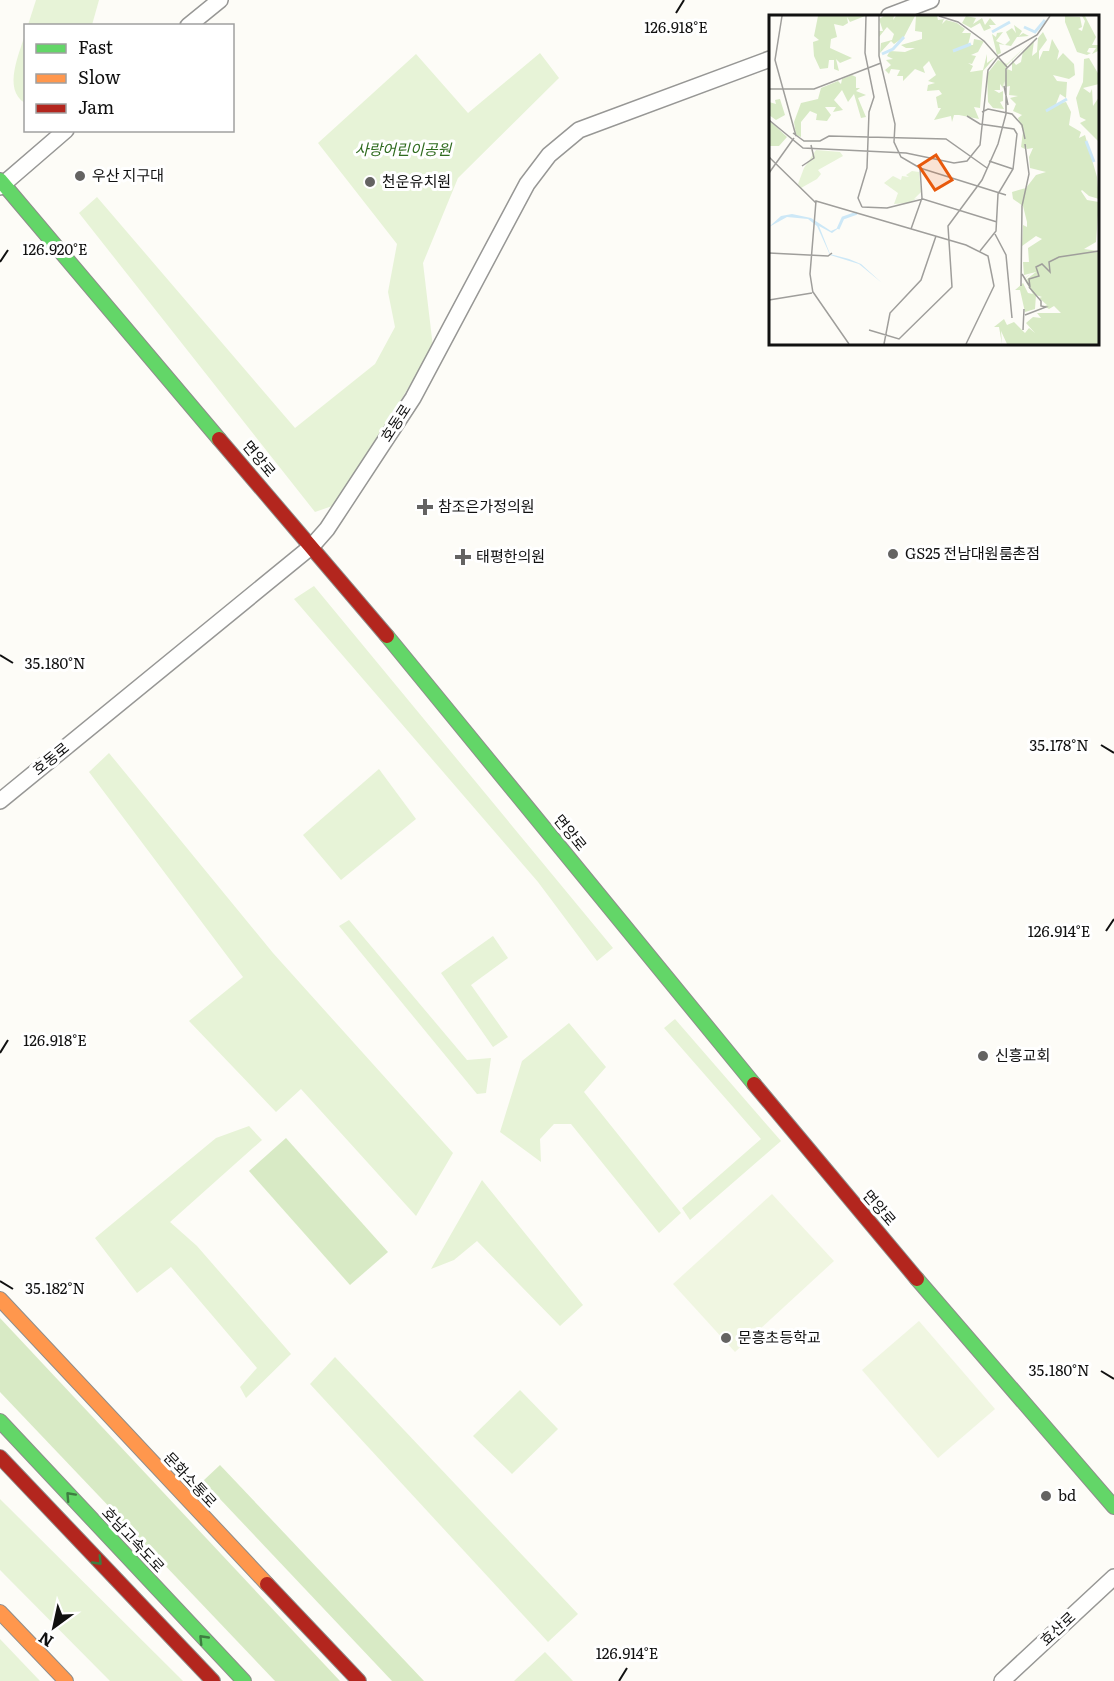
<svg xmlns="http://www.w3.org/2000/svg" width="1114" height="1681" viewBox="0 0 1114 1681" font-family="Literata,'Noto Sans KR',serif">
  <rect width="100%" height="100%" fill="#fdfcf7"/>
  <g fill="#e7f3d7">
    <path d="M36,0H99L92,25H28Z"/>
    <path d="M25,34V103C2,89 20,53 25,34Z"/>
    <path d="M540,53L559,78L458,178L423,263L433,347L338,504L315,512L79,213L97,197L295,428L375,364L395,327L388,292L397,244L318,143L416,54L468,113Z"/>
    <path d="M314,586L613,948L597,961L538,882L294,599Z"/>
    <path d="M109,753L273,953L453,1153L416,1216L301,1089L276,1112L189,1021L243,977L89,772Z"/>
    <path d="M379,769L416,819L341,880L303,835Z"/>
    <path d="M349,920L467,1060L491,1058L486,1093L477,1094L339,926Z"/>
    <path d="M493,936L508,958L471,985L508,1037L493,1047L441,973Z"/>
    <path d="M675,1019L781,1141L690,1220L682,1208L761,1139L664,1028Z"/>
    <path d="M569,1023L606,1067L584,1092L681,1213L659,1233L571,1124H554L540,1139L541,1162L500,1132L522,1061Z"/>
    <path d="M249,1126L262,1140L170,1222L197,1246L291,1354L246,1398L240,1387L257,1368L171,1267L137,1293L95,1238L216,1138Z"/>
    <path d="M482,1180L583,1305L560,1326L477,1241L454,1260L431,1269Z"/>
    <path d="M335,1357L578,1614L548,1642L310,1384Z"/>
    <path d="M520,1390L558,1429L512,1474L473,1436Z"/>
    <path d="M0,1499L183,1681H110L0,1570Z"/>
    <path d="M0,1639L40,1681H0Z"/>
    <path d="M545,1652L573,1681H514Z"/>
  </g>
  <g fill="#d8eac5">
    <path d="M286,1138L388,1252L350,1285L249,1171Z"/>
    <path d="M0,1318L340,1681H275L0,1392Z"/>
    <path d="M220,1465L424,1681H392L203,1481Z"/>
  </g>
  <g fill="#f0f6e1">
    <path d="M772,1194L834,1261L735,1352L673,1284Z"/>
    <path d="M919,1321L995,1409L938,1458L862,1370Z"/>
  </g>
  <g fill="none" stroke-linecap="round" stroke-linejoin="round">
    <defs>
      <g id="street">
        <path d="M889,16L931,0"/>
        <path d="M188,26L220,0"/>
        <path d="M0,187L66,130"/>
        <path d="M0,801L312,546L327,529L413,398L527,184L549,155L579,130L770,59"/>
        <path d="M1002,1681L1114,1577"/>
      </g>
      <g id="fast">
        <path d="M0,180L219,439"/>
        <path d="M387,636L754,1084"/>
        <path d="M917,1279L1114,1507"/>
        <path d="M0,1421L244,1681"/>
      </g>
      <g id="slow">
        <path d="M0,1299L267,1584"/>
        <path d="M0,1612L66,1681"/>
      </g>
      <g id="jam">
        <path d="M219,439L387,636"/>
        <path d="M754,1084L917,1279"/>
        <path d="M0,1457L213,1681"/>
        <path d="M267,1584L359,1681"/>
      </g>
    </defs>
    <use href="#street" stroke="#979795" stroke-width="18"/>
    <use href="#fast" stroke="#8e8d8b" stroke-width="16"/>
    <use href="#slow" stroke="#8e8d8b" stroke-width="16"/>
    <use href="#jam" stroke="#8e8d8b" stroke-width="16"/>
    <use href="#street" stroke="#fffffe" stroke-width="15"/>
    <use href="#fast" stroke="#63d668" stroke-width="14"/>
    <use href="#slow" stroke="#ff974d" stroke-width="14"/>
    <use href="#jam" stroke="#b3261e" stroke-width="14"/>
  </g>
  <defs><path id="oneway-chevron" d="M-2-3.5L2.5 0L-2 3.5" fill="none" stroke-width="1.6" stroke-linecap="round" stroke-linejoin="round" transform="scale(1.5)"/></defs>
  <g stroke="#3e7d41">
    <use href="#oneway-chevron" transform="translate(70 1496) rotate(-133)"/>
    <use href="#oneway-chevron" transform="translate(98 1561) rotate(46)"/>
    <use href="#oneway-chevron" transform="translate(203 1639) rotate(-134)"/>
  </g>
  <path fill="none" stroke="#111" stroke-width="2" d="M676,13L684,0M0,262L8,250M0,655L13,663M1101,745L1114,753M1106,931L1114,919M0,1053L8,1040M0,1281L13,1289M1101,1371L1114,1379M619,1681L627,1668"/>
  <g fill="#646362" stroke="#fff" stroke-width="2">
    <circle cx="80" cy="176" r="6"/>
    <circle cx="370" cy="182" r="6"/>
    <path d="M422 498h6v6h6v6h-6v6h-6v-6h-6v-6h6z"/>
    <circle cx="893" cy="554" r="6"/>
    <path d="M460 548h6v6h6v6h-6v6h-6v-6h-6v-6h6z"/>
    <circle cx="983" cy="1056" r="6"/>
    <circle cx="726" cy="1338" r="6"/>
    <circle cx="1046" cy="1496" r="6"/>
  </g>
  <g text-anchor="middle" stroke-width="6" stroke-linejoin="round" paint-order="stroke">
    <g font-size="15" font-style="italic" fill="#2f6b1f" stroke="#fff">
      <text x="403" y="155">사랑어린이공원</text>
    </g>
    <g font-size="15" fill="#111" stroke="#fff" text-anchor="start">
      <text x="92" y="181">우산 지구대</text>
      <text x="382" y="187">천운유치원</text>
      <text x="438" y="512">참조은가정의원</text>
      <text x="905" y="559">GS25 전남대원룸촌점</text>
      <text x="476" y="562">태평한의원</text>
      <text x="995" y="1061">신흥교회</text>
      <text x="738" y="1343">문흥초등학교</text>
      <text x="1058" y="1501">bd</text>
    </g>
    <g font-size="15" fill="#111" stroke="#fff">
      <text transform="translate(396 423) rotate(-57)" y="5">호동로</text>
      <text transform="translate(259 459) rotate(50)" y="5">면앙로</text>
      <text transform="translate(51 759) rotate(-39)" y="5">호동로</text>
      <text transform="translate(570 833) rotate(51)" y="5">면앙로</text>
      <text transform="translate(879 1208) rotate(49)" y="5">면앙로</text>
      <text transform="translate(190 1480) rotate(47)" y="5">문화소통로</text>
      <text transform="translate(133 1540) rotate(47)" y="5">호남고속도로</text>
      <text transform="translate(1058 1629) rotate(-43)" y="5">효산로</text>
    </g>
  </g>
  <g transform="translate(769 15)">
    <rect width="330" height="330" fill="#fdfcf7"/>
    <path d="M47,135L71,137L74,141L49,155L52,159L48,164L32,173L29,169L35,153ZM143,156L150,157L152,177L145,184L149,183L139,188L125,189L129,178L115,168L124,161L132,165L133,161L140,162L137,160Z" fill="#e7f3d7"/>
    <path d="M49,1H96L81,7L78,2L79,8L74,11L65,9L68,22L62,24L61,33L83,43L71,48L67,44L70,56L65,54V45H60L59,53L51,54L45,41L44,27L50,25L45,21ZM115,1H125L124,5L127,1H146L135,22L125,29L122,26L111,38L112,28L123,25L125,19L118,12L110,22V16H114L110,4ZM147,1H168L169,5L175,4L173,9L177,5L188,8L196,14L193,18H202L199,30H204L205,24L215,26L209,37L202,40L207,41L203,49L199,48L204,51L201,57L214,55L218,39V48L226,42L214,56L211,93L205,92L210,104L190,100H185L183,107L182,101L165,105L172,93H169L167,82L173,79L170,75L158,76L159,70L166,68L159,66L167,60L160,46L154,52L156,58L146,54L134,66V61H128L131,55L122,54L120,59L116,55L122,50L117,45L124,44L118,41L121,36L136,37L146,33H137L132,30L153,24V17L146,16ZM197,1L207,3L204,9L213,3L216,10L221,3L227,10H220L222,13L215,16L211,8L202,13L193,8ZM313,1H316L327,22L323,30H329V36L323,39L327,33H320L318,37L322,38L318,40L308,37L296,7V1L311,2L313,12L309,14L313,16L316,6ZM245,10L253,16L250,21L254,18L260,21L248,22L242,31L230,29L232,38L228,40L223,19L227,22L228,18L234,17L227,26L236,30L241,25L237,17L243,13L247,18ZM274,17L278,25L270,36V45L274,36H280L283,24L290,36L288,45L294,38L305,49L306,60L300,64L284,60L288,66L298,67L297,83L291,79L287,89L297,87L302,97L300,110L312,117L310,123L316,120L328,162L330,184L320,181L313,175L312,176L318,185L330,187L327,227L315,234L330,236V329H238L232,316L233,329L230,312H225L235,304L238,310L245,307L256,318L260,313L266,318L257,308L264,302L272,303L268,298H292L285,291L280,294L275,291L278,290L270,283L273,282L267,280L266,294L256,297L251,275H246L254,268L259,278L264,279L255,264L261,259L256,264L259,268L258,264L267,257L255,260L254,247H260L259,233L273,224L267,221L253,231L254,210L258,212V207L254,191L244,184L243,177L257,173L267,160L277,157L261,153L260,142L264,133L258,134L256,129V134L252,132L254,117L257,124L249,103L253,100L244,96L247,89L241,83L249,81L240,80L241,71L236,72L235,65L238,54L243,56V45L247,50L252,47L254,36L265,26L263,41L268,37L269,23ZM261,27L238,50L234,73L231,69V75H225L230,78L234,76V86L231,87L235,94L224,93L219,87L218,59L229,45L238,49ZM320,43L330,60V69L314,73L321,78L323,74L324,91L330,82V127L311,108L317,105L311,102L307,83L314,67L315,44ZM83,60L87,62V73H91L87,76L97,80L89,83L97,102L92,103L85,79L79,87L73,75L65,85L74,95L64,97L67,92H56L62,100L58,106L47,105L48,99L41,96L32,107V122L27,120L25,107L32,88L49,84L52,73L69,66L72,69L73,64ZM11,84L16,100L7,105L0,100V87L7,89L6,85ZM0,105L18,122L10,131H0Z" fill="#d8eac5"/>
    <path d="M23,199L42,203L62,216L71,212L63,218L50,211L61,239L80,244L92,249L113,268L90,249L61,240L48,211L39,204L18,202L0,212L12,201Z" fill="#cde8f7"/>
    <path fill="none" stroke="#cde8f7" stroke-width="3" d="M255,12L266,17L276,5M223,17L241,7M184,36L202,29M113,39L124,34L135,22M277,96L298,84M317,126L325,147M69,214L74,203L88,198"/>
    <path fill="none" stroke="#9f9e9b" stroke-width="1.5" d="M13,1L6,45L27,121M110,1V41L126,109L125,127L132,142L151,153M170,1L189,7L215,26L238,52M235,71L239,90M0,74H45L112,48M213,97L219,94L243,99L253,110L256,124M198,101L211,109L245,114L248,119L244,154L229,179L227,216L211,236M0,105L34,133L137,138L185,148L198,146L211,130L219,55L229,42L268,20L281,1M24,118L35,126H51L60,121L177,124L218,153M0,142L47,188M220,146L244,154M33,151L45,143L42,130M151,153L237,180M0,158L25,123M93,192L89,183L98,153L100,97L105,82L96,38L97,1M93,192L118,193L154,184L228,207M142,214L153,183L151,153M226,219L237,240L243,303M0,238L59,241L63,238M253,259L261,272L260,264L270,261L267,252L273,249L281,257L280,247L290,242L330,236M252,271L253,191L260,159L256,129M44,277L80,329M44,278L41,259L47,186L197,230L219,241L225,271L197,329M0,285L43,278M256,300L277,292L272,291V286L260,272M100,315L130,324L183,272L179,211L213,165L229,129L237,99V54L268,23M254,315L255,294M115,329L121,298L152,265L167,221"/>
    <path fill="#e8590c" fill-opacity="0.15" stroke="#e8590c" stroke-width="3" d="M167,140L183,165L166,175L150,151Z"/>
    <rect width="330" height="330" fill="none" stroke="#111" stroke-width="3"/>
  </g>
  <g font-size="15" text-anchor="middle" fill="#111" stroke="#fff" stroke-width="6" stroke-linejoin="round" paint-order="stroke">
    <text x="676" y="33">126.918°E</text>
    <text x="55" y="255">126.920°E</text>
    <text x="55" y="669">35.180°N</text>
    <text x="1059" y="751">35.178°N</text>
    <text x="1059" y="937">126.914°E</text>
    <text x="55" y="1046">126.918°E</text>
    <text x="55" y="1294">35.182°N</text>
    <text x="1059" y="1376">35.180°N</text>
    <text x="627" y="1659">126.914°E</text>
  </g>
  <rect x="24" y="24" width="210" height="108" fill="#ffffff" stroke="#a0a0a0" stroke-width="1.5"/>
  <rect x="36" y="44" width="30" height="9" fill="#63d668" stroke="#a0a0a0" stroke-width="1.5"/>
  <text x="78" y="54" font-size="18" fill="#111111">Fast</text>
  <rect x="36" y="74" width="30" height="9" fill="#ff974d" stroke="#a0a0a0" stroke-width="1.5"/>
  <text x="78" y="84" font-size="18" fill="#111111">Slow</text>
  <rect x="36" y="104" width="30" height="9" fill="#b3261e" stroke="#a0a0a0" stroke-width="1.5"/>
  <text x="78" y="114" font-size="18" fill="#111111">Jam</text>
  <g transform="translate(54 1627) rotate(213)" stroke="#ffffff" stroke-width="4.5" paint-order="stroke">
  <path d="M0-4.5L10 22L0 15L-10 22Z" fill="#111111"/>
  <text y="-9" font-size="16" font-weight="bold" text-anchor="middle" fill="#111111">N</text>
  </g>
</svg>
